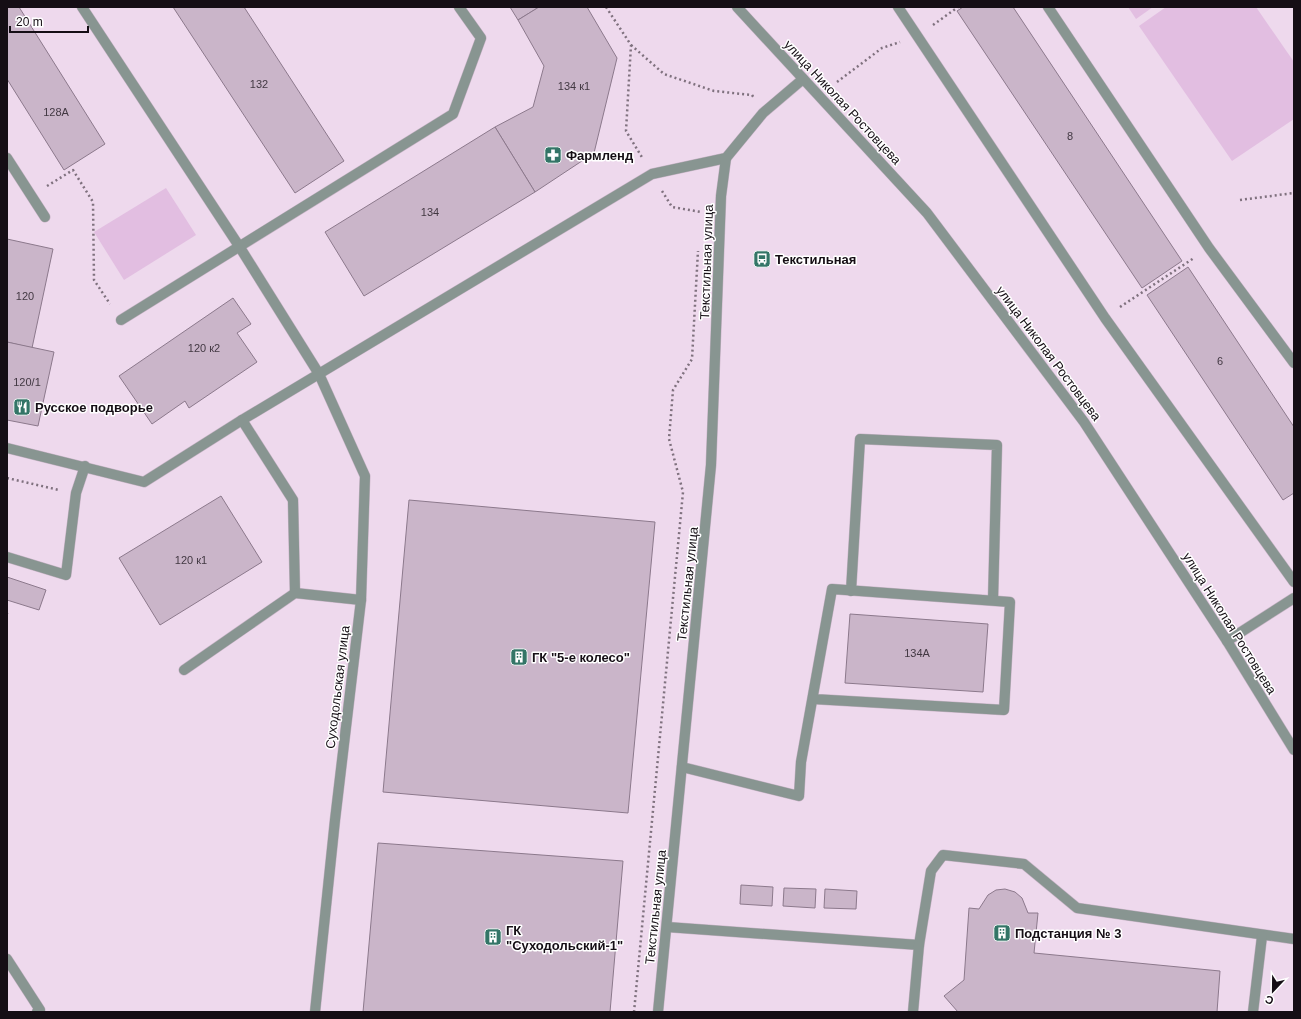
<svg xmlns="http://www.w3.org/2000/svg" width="1301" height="1019" viewBox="0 0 1301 1019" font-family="Arial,sans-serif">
  <rect width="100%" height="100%" fill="#eed9ed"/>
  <g fill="#e2bee1">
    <path d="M1128,7H1153L1136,19Z"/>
    <path d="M1166,7H1256L1294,62V119L1232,161L1139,26Z"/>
    <path d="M166,188L196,235L124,280L94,232Z"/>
  </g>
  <g fill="#cab5c9" stroke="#8c798c">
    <path d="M7,7H19L105,144L64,170L7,79Z"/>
    <path d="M173,7H244L344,161L295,193Z"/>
    <path d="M510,7H539L518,20Z"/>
    <path d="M539,7H587L617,58L594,153L535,192L495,127L533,107L544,66L518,20Z"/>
    <path d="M963,7H1013L1182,261L1142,288L957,11Z"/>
    <path d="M495,127L535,192L364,296L325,232Z"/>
    <path d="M7,239L53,249L32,348L7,342Z"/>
    <path d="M1188,267L1294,427V493L1283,500L1147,295Z"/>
    <path d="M233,298L251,324L237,333L257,362L189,408L185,401L152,424L119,376Z"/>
    <path d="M7,342L54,352L38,426L7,420Z"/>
    <path d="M221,496L262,562L160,625L119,558Z"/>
    <path d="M409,500L655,522L628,813L383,792Z"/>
    <path d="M7,577L46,590L39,610L7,600Z"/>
    <path d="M850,614L988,624L983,692L845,683Z"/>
    <path d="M378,843L623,861L610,1012H363Z"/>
    <path d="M741,885L773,887L772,906L740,904Z"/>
    <path d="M784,888L816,889L815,908L783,906Z"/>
    <path d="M825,889L857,891L856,909L824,908Z"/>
    <path d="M1005,889L1015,892L1022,898L1028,913H1038L1034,953L1220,971L1217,1012H958L944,996L964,980L969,908L979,909L988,895L996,890Z"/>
  </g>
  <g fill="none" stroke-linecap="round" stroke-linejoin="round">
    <defs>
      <g id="minor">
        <path d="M82,7L239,246L319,374L365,476L361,600L335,820L315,1012"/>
        <path d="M737,7L927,213L1084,422L1227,641L1294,750"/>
        <path d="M898,7L1105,318L1294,582"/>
        <path d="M1048,7L1209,248L1294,363"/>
        <path d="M7,158L45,217"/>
        <path d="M121,320L453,114L481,38L459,7"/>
        <path d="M242,420L293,500L295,593"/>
        <path d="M7,448L144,482L242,420L652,174L726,158L763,113L803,79"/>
        <path d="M7,557L66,575L76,493L85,466"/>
        <path d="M851,591L860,439L997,445L993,600"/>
        <path d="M1227,641L1294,598"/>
        <path d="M184,670L295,593L361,600"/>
        <path d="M682,767L799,796L801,762L832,589L1010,602L1004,710L813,699"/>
        <path d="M667,927L919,945"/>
        <path d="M7,959L40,1010L37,1012"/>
        <path d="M658,1012L711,465L721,196L726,158"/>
        <path d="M913,1012L919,945L931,871L943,855L1024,864L1077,908L1294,939"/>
        <path d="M1253,1012L1262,936"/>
      </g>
    </defs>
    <use href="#minor" stroke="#c7b4c6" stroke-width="11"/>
    <g stroke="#7f717e" stroke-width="2.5" stroke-dasharray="2 3" stroke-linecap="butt">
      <path d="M606,7L631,45L626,131L643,159"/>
      <path d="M933,25L958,7"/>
      <path d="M631,45L664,74L714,91L752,95L754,98"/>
      <path d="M837,82L882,48L900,42"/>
      <path d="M47,186L73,170L93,202L94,280L110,304"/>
      <path d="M662,191L672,207L701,212"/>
      <path d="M1240,200L1294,193"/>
      <path d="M1120,307L1194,258"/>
      <path d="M7,478L59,490"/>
      <path d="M7,614V613"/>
      <path d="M634,1012L683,492L669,439L673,390L692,359L698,251"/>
    </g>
    <use href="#minor" stroke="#889591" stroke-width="10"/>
  </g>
  <defs>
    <symbol id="pharmacy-square" viewBox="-11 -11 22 22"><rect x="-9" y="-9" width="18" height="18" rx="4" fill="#337567" stroke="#fff"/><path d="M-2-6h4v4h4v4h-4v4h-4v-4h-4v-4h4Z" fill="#fff"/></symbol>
    <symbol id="bus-square" viewBox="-11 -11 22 22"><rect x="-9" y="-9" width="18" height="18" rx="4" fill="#337567" stroke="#fff"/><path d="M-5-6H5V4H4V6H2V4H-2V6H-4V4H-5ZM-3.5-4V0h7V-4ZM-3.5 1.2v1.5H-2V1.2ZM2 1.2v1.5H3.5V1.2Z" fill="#fff"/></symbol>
    <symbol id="restaurant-square" viewBox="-11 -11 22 22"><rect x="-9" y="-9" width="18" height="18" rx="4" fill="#337567" stroke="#fff"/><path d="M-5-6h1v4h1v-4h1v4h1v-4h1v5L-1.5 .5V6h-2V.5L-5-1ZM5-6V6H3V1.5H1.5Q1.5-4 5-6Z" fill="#fff"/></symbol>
    <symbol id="building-square" viewBox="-11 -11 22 22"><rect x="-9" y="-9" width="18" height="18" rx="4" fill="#337567" stroke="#fff"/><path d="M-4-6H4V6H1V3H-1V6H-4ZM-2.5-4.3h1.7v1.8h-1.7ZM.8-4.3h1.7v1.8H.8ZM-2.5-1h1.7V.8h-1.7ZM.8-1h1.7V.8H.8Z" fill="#fff"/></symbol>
  </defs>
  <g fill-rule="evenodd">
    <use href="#pharmacy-square" x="543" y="145" width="20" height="20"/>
    <use href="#bus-square" x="752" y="249" width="20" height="20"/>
    <use href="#restaurant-square" x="12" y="397" width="20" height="20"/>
    <use href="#building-square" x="509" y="647" width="20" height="20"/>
    <use href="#building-square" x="992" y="923" width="20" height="20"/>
    <use href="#building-square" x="483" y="927" width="20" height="20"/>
  </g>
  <g text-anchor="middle" stroke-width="3" stroke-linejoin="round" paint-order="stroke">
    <g font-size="11" fill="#423842">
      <text x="259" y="88">132</text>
      <text x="574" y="90">134 к1</text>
      <text x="56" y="116">128А</text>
      <text x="1070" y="140">8</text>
      <text x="430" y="216">134</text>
      <text x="25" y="300">120</text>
      <text x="204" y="352">120 к2</text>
      <text x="1220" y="365">6</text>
      <text x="27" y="386">120/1</text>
      <text x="191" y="564">120 к1</text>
      <text x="917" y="657">134А</text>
    </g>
    <g font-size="13" fill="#150e15" stroke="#fff">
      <text transform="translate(843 102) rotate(47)" y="5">улица Николая Ростовцева</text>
      <text transform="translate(706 262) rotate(-88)" y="5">Текстильная улица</text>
      <text transform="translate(1049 353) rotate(53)" y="5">улица Николая Ростовцева</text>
      <text transform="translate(687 584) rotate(-84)" y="5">Текстильная улица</text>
      <text transform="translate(1230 623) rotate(58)" y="5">улица Николая Ростовцева</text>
      <text transform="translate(337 687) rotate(-83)" y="5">Суходольская улица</text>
      <text transform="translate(655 907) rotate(-84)" y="5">Текстильная улица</text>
    </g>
    <g font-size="13" font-weight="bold" fill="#150e15" stroke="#fff" text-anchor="start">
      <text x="566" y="160">Фармленд</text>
      <text x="775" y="264">Текстильная</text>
      <text x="35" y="412">Русское подворье</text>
      <text x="532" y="662">ГК "5-е колесо"</text>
      <text x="506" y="935">ГК<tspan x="506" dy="15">"Суходольский-1"</tspan></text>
      <text x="1015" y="938">Подстанция № 3</text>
    </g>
  </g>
  <rect width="1301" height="1019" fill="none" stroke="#150e15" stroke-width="16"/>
  <g transform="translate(1273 991) rotate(202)" stroke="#ffffff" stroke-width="3" paint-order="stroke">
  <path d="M0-3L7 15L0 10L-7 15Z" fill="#150e15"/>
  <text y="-6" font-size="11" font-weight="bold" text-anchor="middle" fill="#150e15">С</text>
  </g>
  <path d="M10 26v6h78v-6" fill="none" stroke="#150e15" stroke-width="2"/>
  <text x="16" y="26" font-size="12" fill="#150e15" stroke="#ffffff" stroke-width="3" paint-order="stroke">20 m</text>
</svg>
